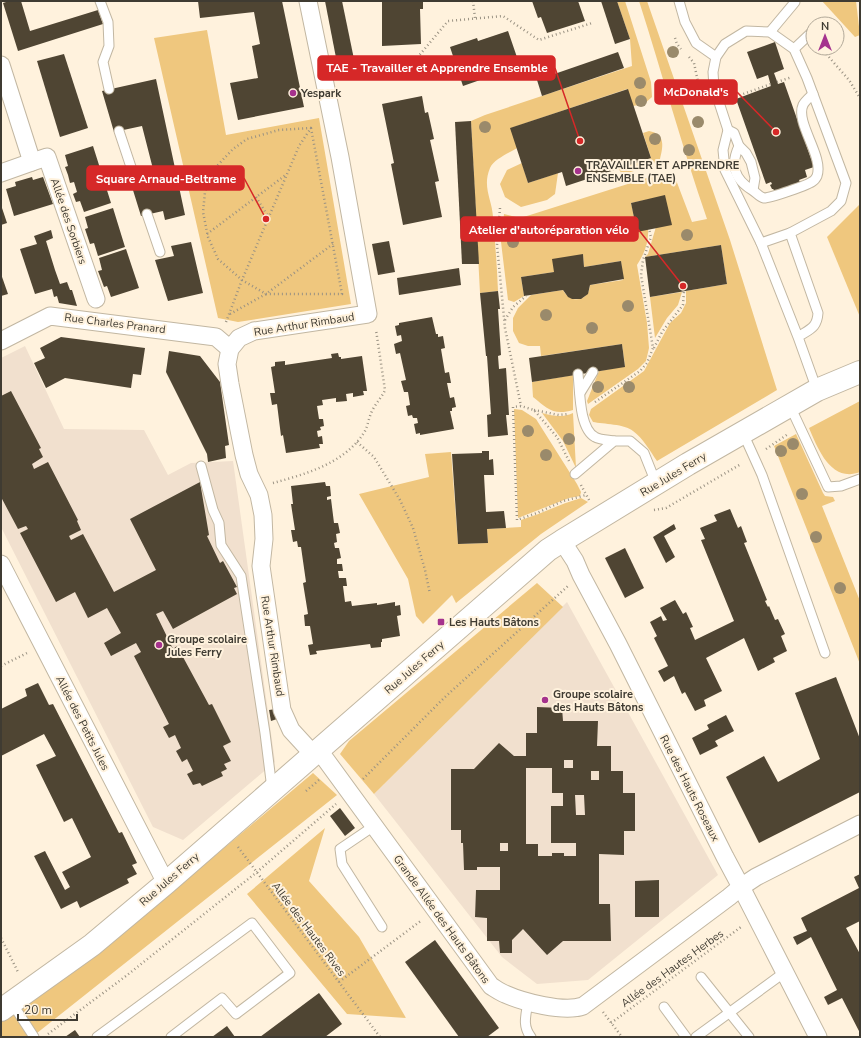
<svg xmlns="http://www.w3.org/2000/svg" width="861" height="1038" viewBox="0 0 861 1038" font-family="'Nunito Sans',sans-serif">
  <rect width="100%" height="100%" fill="#fff2dd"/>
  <g fill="#f1e0ce">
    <path d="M25,346L64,429L144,430L168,475L191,463L233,461L275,762L183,840L153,827L1,527V358Z"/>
    <path d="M567,602L718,875L588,980L537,984L502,957L374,794Z"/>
  </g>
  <g fill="#efc77e">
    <path d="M617,1H625L651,82L652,97L644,104L633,106L627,89L511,128L517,148C509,153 494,159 490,168C482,187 492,199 493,217C495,241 497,266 498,291L480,293L471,121L485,115L632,66L630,39Z"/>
    <path d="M639,1H647L730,240L777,390L657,461C650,451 643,438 633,431C625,424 603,424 593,422L589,415L591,409L644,371L670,323L681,313L686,303V291L727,284L721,245L645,257L648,254L665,196L631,203L637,231L648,229C649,243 644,254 637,265L647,323L649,348L646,361L638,369L588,404L587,401L599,371L625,366L622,344L541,356L540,346H528L519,343L513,331V318L518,308L531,295L563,290C570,304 589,302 590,285L623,280L621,261L584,267L583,254L554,272L521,277L524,296L514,302L508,300L501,242L504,214L520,218L530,215L653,176L666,175L676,180L692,222L707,219C682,147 662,73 639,1Z"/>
    <path d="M822,1H856L860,35L855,37Z"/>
    <path d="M207,30L226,135L319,118L351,304L238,322L218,318L154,38Z"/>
    <path d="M649,131C666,134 663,147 660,159L651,165L625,174L621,173L619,169L651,158L643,133Z"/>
    <path d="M522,163L528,183L558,173L555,194L547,200L521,207L505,197L500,184L507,170Z"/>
    <path d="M860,204V317L827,237Z"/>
    <path d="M682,292L678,305L667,318L655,338L650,297Z"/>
    <path d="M573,375V410C553,416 547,408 533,397L532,382Z"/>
    <path d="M860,401V472C831,483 818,449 809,428Z"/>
    <path d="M514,409L522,410L536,419L577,484L581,492L580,496L569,498L518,518Z"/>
    <path d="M542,413C554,416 562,418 573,413L576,468L563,441Z"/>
    <path d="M796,434L823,493L825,496L833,497L835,501L822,506L860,601V664L774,446Z"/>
    <path d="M451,452L458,544L488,543L487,529L521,527V520C541,514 560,504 581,498L588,502L541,534L456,603L452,595L423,624L416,616L408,579L359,494L429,477L425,454Z"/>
    <path d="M537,583L563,607L374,794L340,754L349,741Z"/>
    <path d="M313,773L337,795L32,1037H1V1022L148,912Z"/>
    <path d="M325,828L309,881L359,937L406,1018L347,1014L247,894Z"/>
  </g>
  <g fill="#4f4533" fill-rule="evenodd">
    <path d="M9,1H21L30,31L98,10L103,24L18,51L3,3Z"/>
    <path d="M198,1H282L304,107L238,120L230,83L258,78L252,46L260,44L254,12L200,18Z"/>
    <path d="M325,1H342L355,64L338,68Z"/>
    <path d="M382,1H423V9H420L421,44L382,46Z"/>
    <path d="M532,1H578L585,21L547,33L541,17L538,18Z"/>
    <path d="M601,1H617L630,39L615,44Z"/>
    <path d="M508,31L520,66L463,86L450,47L477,38L478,41Z"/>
    <path d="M775,42L784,69L774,73L778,84L784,82L814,167L805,170L807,177L799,180L801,184L798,186L797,183L775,191L773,189H772L770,185L772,184L771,182L766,184L736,99L771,86L768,75L757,79L747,52Z"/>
    <path d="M618,52L624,68L542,96L537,80Z"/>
    <path d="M64,54L88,128L60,137L37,61Z"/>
    <path d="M156,79L185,215L165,220L163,211L141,216L128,174L153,169L142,126L114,132L102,91Z"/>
    <path d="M628,89L651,158L566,186L562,172L528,183L510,128Z"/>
    <path d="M422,96L425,113L428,112L434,139L430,140L439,181L435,182L442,217L403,225L391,164L394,163L382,104Z"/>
    <path d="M471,121L479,264H462L455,122Z"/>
    <path d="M93,146L111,203L84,212L80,201L76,202L73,194L77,192L74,182L70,183L68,175L65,167L68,166L65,155Z"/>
    <path d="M32,177L33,180L43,177L53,204L14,216L6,189L16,186L15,182Z"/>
    <path d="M665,195L672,225L637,232L631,203Z"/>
    <path d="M1,205L7,223L1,225Z"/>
    <path d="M113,208L125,247L98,256L94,243L90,244L85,229L88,228L85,217Z"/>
    <path d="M51,230L53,238L46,241L55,270L60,284L67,282L70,290H72L77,306L59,303L57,296L54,297L52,289L35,294L20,249L37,244L34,236Z"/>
    <path d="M389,241L395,272L378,275L372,244Z"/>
    <path d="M191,242L203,293L168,301L155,260L174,256L171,246Z"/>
    <path d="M721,245L727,284L650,297L645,257Z"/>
    <path d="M126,249L139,288L111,297L107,286L104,287L98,271L102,270L99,258Z"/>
    <path d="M583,254L584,267L621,261L624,279L590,285L588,294L581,299H572L568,297L563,290L524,296L521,277L554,272L552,259Z"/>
    <path d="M459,268L461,285L399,295L397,278Z"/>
    <path d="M1,274L8,294L1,296Z"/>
    <path d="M498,291L500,309H498L501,355L498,356L499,369L506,368L509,415H506L508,435L488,437L487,415L491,414L487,356H486L480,293Z"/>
    <path d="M432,317L436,334H438V337L443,336L445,348L441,349L445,373L449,372L451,383H447L450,398L454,397L456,407L452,408V411H450L454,429L420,435V433L416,434L414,424L418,423L417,418H413L412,415L408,416L406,406L410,405L408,392H404L401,381L406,380L400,353L396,354L394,344L402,341L401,335L397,336L395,326L399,325V323Z"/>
    <path d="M61,337L145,348L141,375L133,374L131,388L65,378L46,388L34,363L45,358L40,348Z"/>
    <path d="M622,344L625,367L532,382L529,358Z"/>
    <path d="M169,351L200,356L220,382L229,445L225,446L226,458L208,462L207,454L166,372Z"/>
    <path d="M338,353L339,357H341V359L362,356L367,391H363L364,395L353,397V393L346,394L347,401L336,402V398L322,400L323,405L317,406L319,419H323L324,426L320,427L321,430L317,431L318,437L322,436L323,444H319L320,448L286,453L283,435L281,436L277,404L272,405L270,393H275L271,367L275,366V362L285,361V365L332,358L331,354Z"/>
    <path d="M11,391L41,448L39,449L43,457L32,464L34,469L48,462L78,520L77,521L81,530L69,536L71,540L83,534L114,592L156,570L130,519L200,482L209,535L207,536L220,563L223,561L237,587L234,588L237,594L173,629L163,611L156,614L173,649L177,646L209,705L212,704L231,742L223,746L231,761L224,764L227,769L221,772L223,776L202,786L200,783L193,785L187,774L193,771L187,759L182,762L176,751L181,748L175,735L169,738L163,727L169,724L134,656L141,652L136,643L111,656L104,643L121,633L107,608L88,618L75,592L56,602L20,533L28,529L26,526L18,529L1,497V396Z"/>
    <path d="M482,451H489V460L493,459L494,475H484L486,512L504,511L506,528L487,529L488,543L458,544L452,454L482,453Z"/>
    <path d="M325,482L326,486H330L331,496L327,497V500L331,499L334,523H338L340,533L336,534L337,542L334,543L335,548H339L341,558L337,559V564H342L343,571H338L339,578H346L347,586H343L345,602L351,601L352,606L377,603V605L395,602V606L400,605L401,615L397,616L400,636L382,639V642H381V647L371,648L370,644L316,651L317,654L310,655L308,645L313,644L310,626H305L304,615L308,614L303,583L306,582L301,547H298L297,541L293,542L291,530H295L291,504H293L291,486Z"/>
    <path d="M730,509L738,528L741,526L747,542L744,543L767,600L765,601L768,607L769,606L775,620L778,619L785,634L781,636L787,651L773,658L775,662L758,671L744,638L706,658L722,691L704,700L706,706L695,711L685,692L682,694L674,676L664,682L658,671L668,666L654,638L657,636L650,622L661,616L663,621L667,620L660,608L675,600L683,614L686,612L693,627L690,628L695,640L734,621L701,540L705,539L700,528L717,521L714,515Z"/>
    <path d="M674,524L676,529L664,536L675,557L666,563L653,537Z"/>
    <path d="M625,548L644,588L625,598L605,558Z"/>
    <path d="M836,677L860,739V792L759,843L726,777L764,756L778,782L820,759L795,693Z"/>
    <path d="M38,683L49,705L53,704L119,833L122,832L137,863L132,865L137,874L127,879L129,883L80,908L77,901L61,909L34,856L45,851L65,890L70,887L62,872L91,857L72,818L64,822L36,765L56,756L44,734L1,756V709L27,696L25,689Z"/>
    <path d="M537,707L562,708L563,721H598L597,746H611V771H623V793H635V831H624V855L599,854V904H610L611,941H563L547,955L523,929L512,940V953H500L499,941H487V918L475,917L476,890H500V867H477V870H464L463,843H461V830H451V769H474L499,743L514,756H526V733H537ZM564,760H573V768H564ZM526,768H552V793H563V806H551V843H576V856H564V853H552V856H538V844H526ZM591,771H599V780H591ZM575,795H584L585,815H576ZM500,843H508V851H500Z"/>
    <path d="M276,709L277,719L271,721L269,710Z"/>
    <path d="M726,715L734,731L715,741L718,746L700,755L692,738L709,729L707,725Z"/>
    <path d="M340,808L355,828L345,836L330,816Z"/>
    <path d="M860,874V921L846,928L860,954V1033L842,998L828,1005L824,997L837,990L811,937L797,945L793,937L807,931L801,918L859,888L854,877Z"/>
    <path d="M659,880V917H635V881Z"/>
    <path d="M435,940L499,1028L487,1037H459L405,962Z"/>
    <path d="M319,993L342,1024L325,1037H260Z"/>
    <path d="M227,1026L235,1037H212Z"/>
    <path d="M75,1030L80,1037H65Z"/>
  </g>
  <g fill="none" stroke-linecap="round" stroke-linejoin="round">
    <defs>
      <g id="service">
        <path d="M100,1L108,22L109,46L103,62L109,89"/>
        <path d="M679,1L685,22L696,43L716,57"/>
        <path d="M770,32L795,2"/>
        <path d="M794,49L813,31"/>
        <path d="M728,130L734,133L739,146L746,153L751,162L755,178L753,190"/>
        <path d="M119,131L133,173"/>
        <path d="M739,146C730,165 734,179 752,190C756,192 759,197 764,198C770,198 809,185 813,181C815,180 816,178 817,176C824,156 795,123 803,105C805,101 810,97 813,94"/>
        <path d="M147,214L160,252"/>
        <path d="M761,243L790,233"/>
        <path d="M798,337C810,329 817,328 818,313L790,233L831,211L841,201L846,183L807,78L794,49L770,32L746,31L725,44L716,57L713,72L714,87L728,130L723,150L725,170L761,243L798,337L817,390"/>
        <path d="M578,374C580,391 579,428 595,437C600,440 609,440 614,441"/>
        <path d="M580,393L593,372"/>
        <path d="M790,406L828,487L841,486L860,479"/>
        <path d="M743,433L762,475L825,653"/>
        <path d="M201,466L213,510L219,523L221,545L241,576L265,733L272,789"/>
        <path d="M575,474L614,441H630L644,453L656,483"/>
        <path d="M374,826L340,849L342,864L382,927"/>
        <path d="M701,977L749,1037"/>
        <path d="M528,1002C526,1015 522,1026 531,1037"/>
        <path d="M12,1003L34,1037"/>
        <path d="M664,1007L686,1037"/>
        <path d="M97,1037L252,923L290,973L236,1014L222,998L171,1037"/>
        <path d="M696,1037L785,972"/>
      </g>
      <g id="minor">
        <path d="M308,1L340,157L368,314L254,331L239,338L230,349L227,364L230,384L244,455L249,474L259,495L263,515L264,539L261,566L282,710L291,730L313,754"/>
        <path d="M1,65L32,162L1,173"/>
        <path d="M32,162L47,157L96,299"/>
        <path d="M1,341L50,316L216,337L230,349"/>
        <path d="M562,541L575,561L581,575L618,644L725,857L741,887L818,1037"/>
        <path d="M1,564L166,883"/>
        <path d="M318,749L491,986C496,989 500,992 505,994C523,1002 564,1013 583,1006L729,897L741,887L756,877L860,824"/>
      </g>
      <path id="tertiary" d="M1,1010L92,945L166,883L548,550L562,541L688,464L817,390L860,372"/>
    </defs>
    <use href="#service" stroke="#c2b7a2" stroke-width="11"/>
    <use href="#minor" stroke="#c2b7a2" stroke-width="19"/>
    <use href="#tertiary" stroke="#c2b7a2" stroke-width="24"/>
    <g stroke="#9a9283" stroke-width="2.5" stroke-dasharray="1 3" stroke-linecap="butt">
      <path d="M473,1L475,18"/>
      <path d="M675,38L677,44L681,49"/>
      <path d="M821,48L849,80L860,98"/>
      <path d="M689,57L694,63L698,82"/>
      <path d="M407,70L448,21L503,16L539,40L592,23"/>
      <path d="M777,82L792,77"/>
      <path d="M732,98L771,84"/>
      <path d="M311,128L342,294H266L242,280L218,259L208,237L203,212L205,192L216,167L233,149L247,139L279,130Z"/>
      <path d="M256,197L269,218"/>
      <path d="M500,208L497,245L505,328L521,406"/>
      <path d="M207,234L287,174"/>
      <path d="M230,314L266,294L333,244"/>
      <path d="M505,320L513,307L526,296"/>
      <path d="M226,322L242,280L299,146L311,128"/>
      <path d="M654,348L662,332L683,305L684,291"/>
      <path d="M595,402L640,371L647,363L653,348L641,275L643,260L651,237L649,229"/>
      <path d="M534,410L559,415L568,414"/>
      <path d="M357,442L374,457L400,500L413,528L425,570L430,594"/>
      <path d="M766,449L788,434"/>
      <path d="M569,461L557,437L534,410L521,406L513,407L517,520L537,513L563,501L586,495"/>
      <path d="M273,483C306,474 346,463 365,431C368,425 369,417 372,411C376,403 382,397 385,390L376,330"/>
      <path d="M581,485L589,500"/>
      <path d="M654,510L666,508L741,464"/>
      <path d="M1,666L27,653"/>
      <path d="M363,779L445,697L568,586"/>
      <path d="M306,791L319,780"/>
      <path d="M238,847L380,1037"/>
      <path d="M1,938L18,972"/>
      <path d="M339,982L422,920"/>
      <path d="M603,1012L622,1037"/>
      <path d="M611,1023L741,927"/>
      <path d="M48,1034L126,976L257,872L336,804"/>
    </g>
    <use href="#service" stroke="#fff" stroke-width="9"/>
    <use href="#minor" stroke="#fff" stroke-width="17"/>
    <use href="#tertiary" stroke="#fff" stroke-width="22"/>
  </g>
  <g fill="#9a8a6b">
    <circle cx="673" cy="52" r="6"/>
    <circle cx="640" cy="83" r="6"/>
    <circle cx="641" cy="101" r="6"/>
    <circle cx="698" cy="122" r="6"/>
    <circle cx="485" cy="127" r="6"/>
    <circle cx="655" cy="139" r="6"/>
    <circle cx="689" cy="150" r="6"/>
    <circle cx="687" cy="235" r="6"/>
    <circle cx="513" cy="242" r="6"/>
    <circle cx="628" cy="306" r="6"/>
    <circle cx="546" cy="315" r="6"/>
    <circle cx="592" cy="328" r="6"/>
    <circle cx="598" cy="387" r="6"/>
    <circle cx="629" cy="387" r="6"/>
    <circle cx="528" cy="431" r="6"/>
    <circle cx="569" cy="439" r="6"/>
    <circle cx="793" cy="444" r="6"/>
    <circle cx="781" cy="451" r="6"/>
    <circle cx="546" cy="455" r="6"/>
    <circle cx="802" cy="494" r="6"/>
    <circle cx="816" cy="537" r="6"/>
    <circle cx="840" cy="588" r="6"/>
  </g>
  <g fill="#a5328d" stroke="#fff2dd" stroke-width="1.5">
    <circle cx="293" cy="93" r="4"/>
    <circle cx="578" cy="171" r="4"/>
    <rect x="437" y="618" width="8" height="8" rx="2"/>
    <circle cx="159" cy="645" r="4"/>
    <circle cx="545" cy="700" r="4"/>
  </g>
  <g text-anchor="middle" stroke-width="4" stroke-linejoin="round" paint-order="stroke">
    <g font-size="11" font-weight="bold" fill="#3f3b32" stroke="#fff2dd" text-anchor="start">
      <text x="301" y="97">Yespark</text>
      <text x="586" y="169">TRAVAILLER ET APPRENDRE<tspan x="586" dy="13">ENSEMBLE (TAE)</tspan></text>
      <text x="449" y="626">Les Hauts Bâtons</text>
      <text x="167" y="643">Groupe scolaire<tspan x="167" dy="13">Jules Ferry</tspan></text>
      <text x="553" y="698">Groupe scolaire<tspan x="553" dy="13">des Hauts Bâtons</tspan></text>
    </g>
    <g font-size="11" fill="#3f3b32" stroke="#fff2dd">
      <text transform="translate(69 221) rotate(71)" y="4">Allée des Sorbiers</text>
      <text transform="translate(115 323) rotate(7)" y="4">Rue Charles Pranard</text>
      <text transform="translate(304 324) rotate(-9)" y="4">Rue Arthur Rimbaud</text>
      <text transform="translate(673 474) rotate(-31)" y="4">Rue Jules Ferry</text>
      <text transform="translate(273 646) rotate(81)" y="4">Rue Arthur Rimbaud</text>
      <text transform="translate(414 667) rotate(-41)" y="4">Rue Jules Ferry</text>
      <text transform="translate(83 723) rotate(63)" y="4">Allée des Petits Jules</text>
      <text transform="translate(690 788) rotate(63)" y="4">Rue des Hauts Roseaux</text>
      <text transform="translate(169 879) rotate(-41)" y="4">Rue Jules Ferry</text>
      <text transform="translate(442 919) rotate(54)" y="4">Grande Allée des Hauts Bâtons</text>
      <text transform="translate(309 929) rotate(53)" y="4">Allée des Hautes Rives</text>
      <text transform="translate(672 968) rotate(-36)" y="4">Allée des Hautes Herbes</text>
    </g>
  </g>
  <path fill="none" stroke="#d62828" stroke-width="1.5" d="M580 141L555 68M776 132L737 92M266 219L244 178M683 286L638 229"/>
  <g fill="#d62828" stroke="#fff2dd" stroke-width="1.5">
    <circle cx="580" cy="141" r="4"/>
    <circle cx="776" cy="132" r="4"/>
    <circle cx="266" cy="219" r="4"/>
    <circle cx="683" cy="286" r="4"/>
  </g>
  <g fill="#d62828" stroke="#d62828" stroke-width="1.5">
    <rect x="318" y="56" width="237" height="24" rx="4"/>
    <rect x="655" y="80" width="82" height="24" rx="4"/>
    <rect x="87" y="166" width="157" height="24" rx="4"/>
    <rect x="461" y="217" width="177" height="24" rx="4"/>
  </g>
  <g font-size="12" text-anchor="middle" font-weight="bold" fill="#fff">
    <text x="437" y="72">TAE - Travailler et Apprendre Ensemble</text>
    <text x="696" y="96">McDonald's</text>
    <text x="166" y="183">Square Arnaud-Beltrame</text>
    <text x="549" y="234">Atelier d'autoréparation vélo</text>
  </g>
  <rect width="861" height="1038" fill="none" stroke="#3f3b32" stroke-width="4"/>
  <g transform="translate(825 36)"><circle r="19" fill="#fff2dd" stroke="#b2a999"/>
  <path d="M0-3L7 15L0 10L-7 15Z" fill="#a5328d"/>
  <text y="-6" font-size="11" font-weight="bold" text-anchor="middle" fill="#3f3b32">N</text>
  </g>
  <path d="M18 1014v6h59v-6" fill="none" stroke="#3f3b32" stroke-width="2"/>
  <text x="24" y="1014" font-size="12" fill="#3f3b32" stroke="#fff2dd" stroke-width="3" paint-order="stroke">20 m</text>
</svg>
